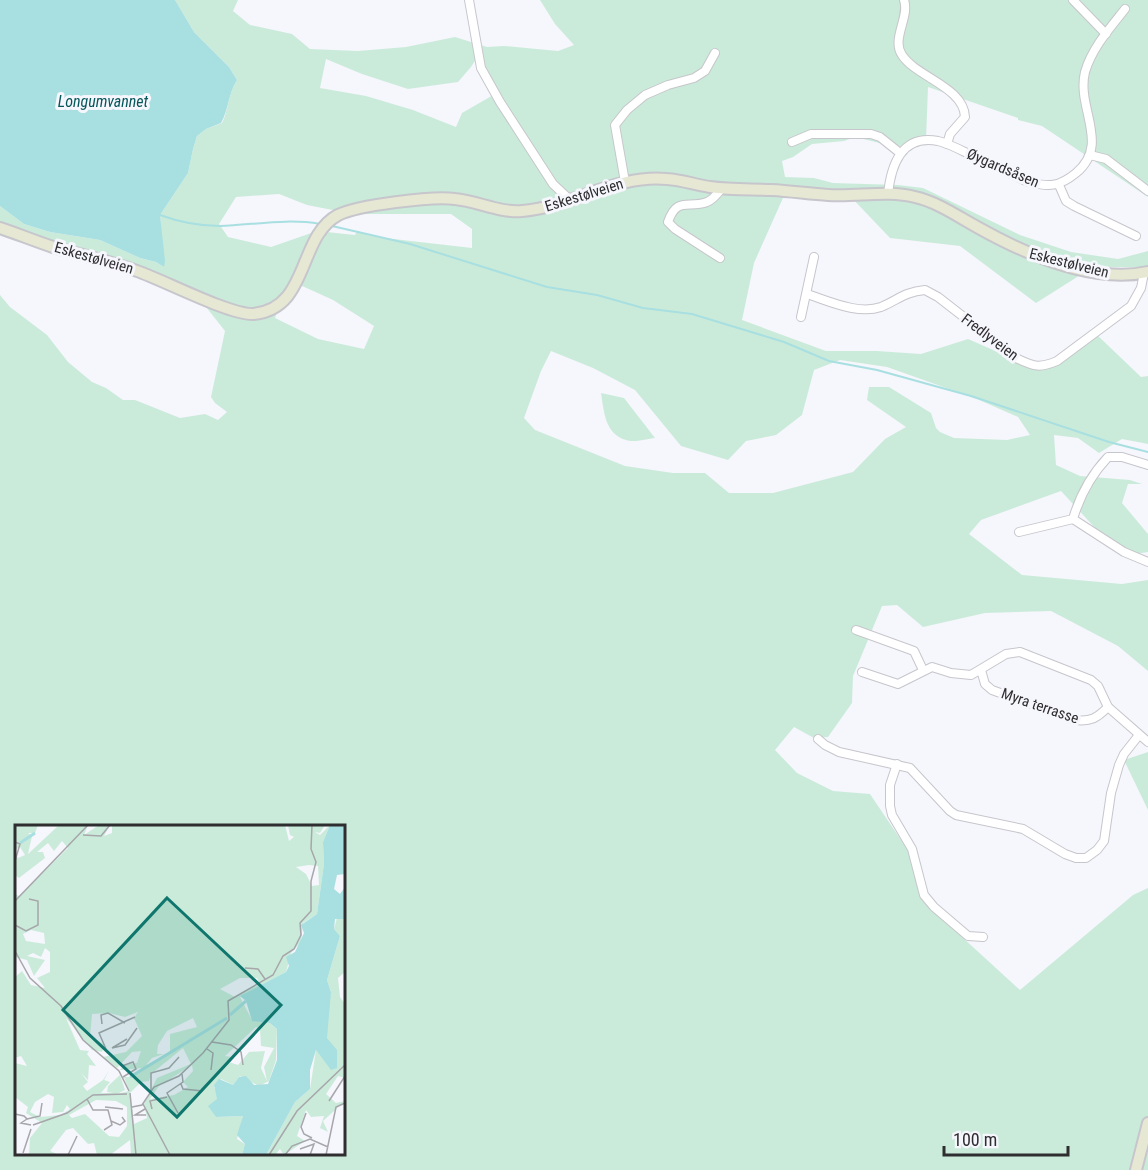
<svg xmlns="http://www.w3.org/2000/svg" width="1148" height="1170" viewBox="0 0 1148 1170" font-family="'Roboto Condensed',sans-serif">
  <rect width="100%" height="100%" fill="#f6f6fd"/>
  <g fill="#cbebda" fill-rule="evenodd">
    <path d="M175,0H238L233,11L250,25L292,34L310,49L358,51L406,47L455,37L487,47L504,46L558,51L574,45L555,24L540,0H1148V197L1042,126L1018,120V118L928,87L926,140L896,147L855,137L844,141L812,144L793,157L782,161L785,177L814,178L833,183L898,185L923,188L1020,235L1071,252L1118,259L1148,251V267H1093L1036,303L960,246L890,238L850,196L787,189L754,263L742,320L826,351H877L921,354L968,339L1014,359L1047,363L1094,332L1141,377L1148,376V444L1122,439L1099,453L1078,438L1054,435L1056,465L1080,476L1130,480L1142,484H1128L1122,503L1148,534V552L1135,554L1097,530L1061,491L981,520L969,534L1022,575L1122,584L1148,580V671L1118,646L1051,611L985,613L923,627L897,605L882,606L853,676L852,703L828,737L814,738L794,727L775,750L797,773L833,791L870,794L907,849L927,905L1020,990L1133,895L1148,888V1170H0V295L10,307L47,335L68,362L92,382L106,388L123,400H135L180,418L205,414L218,420L227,412L215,403L211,397L225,331L195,293L107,257L31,236L11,225L0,224V206L24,224L50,232L100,240L140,258L156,262L164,267L160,215L188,173L193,149L197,136L206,129L222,123C229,109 228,94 237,80L229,67L194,32ZM478,56L483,61L495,94L462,113L456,127L413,110L366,96L320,88L326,59L362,74L408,89L458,82L471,67ZM279,194L307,205L353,214H451L472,229V248L376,237L357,231L355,235L317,231L271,247L228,237L219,224L236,197ZM300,285L333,300L374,326L364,349L318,339L275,318L280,303ZM551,351L593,368L635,390L681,446L728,460L746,441L776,435L802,415L814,370L840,360L887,367L977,399L1018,417L1030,435L1007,440L954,438L940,432L936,428L931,413L889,387H869L867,400L906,427L885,439L853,472L773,493H729L705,473H673L625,466L535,430L524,418L541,371ZM16,826H344V1154H16Z"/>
    <path d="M601,393L624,398L655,438C647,439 633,443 626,440C605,434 604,412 601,393Z"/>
    <path d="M1148,752V810L1124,760Z"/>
  </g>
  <path fill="#a8dfe1" d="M0,0H175L194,32L229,67L237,80C228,94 229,109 221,123L206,129L197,136L193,149L188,173L160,215L165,261L164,267L156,262L140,258L100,240L50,232L24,224L0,206Z"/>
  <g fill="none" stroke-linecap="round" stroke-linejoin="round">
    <g stroke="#a8dfe1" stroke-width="2">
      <path d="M160,215C179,222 200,226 220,226C253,225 287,218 320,224"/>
      <path d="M332,226L410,244L547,287L597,295L643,308L692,314L784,342L829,361L877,370L971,396L1109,442L1148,452"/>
    </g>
    <defs>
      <g id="minor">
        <path d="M469,0L481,68L500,102L553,184L570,200"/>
        <path d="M904,0C910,17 891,39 902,55C916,77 964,87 965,117L950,134L947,144"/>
        <path d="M1073,0L1106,34"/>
        <path d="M792,142L811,134H871L880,137L900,153"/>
        <path d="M1090,155L1106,159L1148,191"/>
        <path d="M625,182L615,125L627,110L645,95L668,85L694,78L705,71L715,53"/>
        <path d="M1059,185L1066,201L1074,206L1136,236"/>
        <path d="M888,194C891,166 901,134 938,141C951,144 964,152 977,158C994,166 1011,174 1028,182C1049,187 1059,187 1076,173C1111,144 1076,108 1085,72C1092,48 1110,28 1125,9"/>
        <path d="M720,258L675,229L668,222C677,196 688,209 707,202C714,199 718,193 722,188"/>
        <path d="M807,294C829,301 858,315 881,307C898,300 904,292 925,290L938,297L1018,359C1035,367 1040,368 1057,361L1131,306L1141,288L1144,273"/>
        <path d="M801,317L814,257"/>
        <path d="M1148,465L1122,457H1108C1091,475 1080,495 1073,519L1124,552L1148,562"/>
        <path d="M1019,532L1073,519"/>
        <path d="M856,630L914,651L923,670"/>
        <path d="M862,672L898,684L932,667L951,673L971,675L1006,654L1020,652L1091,680L1098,686L1108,707C1097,718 1091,722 1075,720L992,690L985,684L981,670"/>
        <path d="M1108,707L1148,742"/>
        <path d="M818,739L825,745L839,752L910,768L950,811L956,815L1023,829L1065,854L1076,858H1086L1097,850L1104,841L1111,793L1119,765L1124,754L1139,735"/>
        <path d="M897,764L890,785V806L892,815L912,849L924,895L934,907L968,936L983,937"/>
      </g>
      <g id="secondary">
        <path d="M0,228C18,234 35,241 53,247C81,255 109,261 137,271C163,280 230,315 253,314C310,309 297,237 338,215C358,205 433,196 455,199C477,201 500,213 522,211C572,207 616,174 667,179C682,180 696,185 710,187C731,190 752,189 772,190C791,191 810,194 828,195C857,197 887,190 915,197C937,202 957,216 977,227C1025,254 1092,284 1148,272"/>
        <path d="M1136,1170L1148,1123"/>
      </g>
    </defs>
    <use href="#minor" stroke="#c6c6cc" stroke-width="10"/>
    <use href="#secondary" stroke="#c6c6cc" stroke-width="14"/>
    <use href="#minor" stroke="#fff" stroke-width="8"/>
    <use href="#secondary" stroke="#e6e8d3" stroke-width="10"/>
  </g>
  <g text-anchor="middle" stroke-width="6" stroke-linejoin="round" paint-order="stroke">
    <g font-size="15" fill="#2e2e30" stroke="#f6f6fd">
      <text transform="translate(1003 168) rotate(23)" y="5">Øygardsåsen</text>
      <text transform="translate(584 195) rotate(-17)" y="5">Eskestølveien</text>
      <text transform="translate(94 258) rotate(16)" y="5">Eskestølveien</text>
      <text transform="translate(1069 263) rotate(14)" y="5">Eskestølveien</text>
      <text transform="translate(990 337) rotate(37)" y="5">Fredlyveien</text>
      <text transform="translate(1040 706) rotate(19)" y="5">Myra terrasse</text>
    </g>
    <g font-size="16" font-style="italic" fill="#05575a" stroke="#f6f6fd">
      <text x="103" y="107">Longumvannet</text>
    </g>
  </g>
  <g transform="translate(15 825)">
    <rect width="330" height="330" fill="#f6f6fd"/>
    <path d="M0,0H23L20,8H13L17,11L13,29L44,0H73L69,10L84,0H95L89,11L97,8V0H270L274,16L279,12L275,10L273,0H310L305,8L300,7L305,10L315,0L308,17L309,39L302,89L288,98L286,117L276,128L271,147L225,172L237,195L255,198L262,204L261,235L254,256L244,261L225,251L218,260L206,254L199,262L203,272L197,284L201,292L228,291L222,314L230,319L227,330H116L115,315L95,330H82L79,318L73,319L58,303L51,305L35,326L44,330H14L15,313L27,298L11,288L13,282L0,272V238L12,241L6,231L0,233V152L7,146L16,160L30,163L22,153L35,147V127L30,123L26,132L18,128L12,131L30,135L19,151L12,135L0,132V69L4,71L53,23L47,16L39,26L33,18L22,27H28L30,33L4,53L0,50V29L3,33L10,30L5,22L0,25ZM294,40L303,41L304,60L297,61L291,49L281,42ZM16,105L29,108L30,119L11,116L8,109ZM225,153H242L245,159L220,172L205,164ZM123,187L119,193L127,211L111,227L88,232L102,243L117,227L126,226L122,238L109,240L105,245L128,243L118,252H109L114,266L102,269L110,265L105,250L93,261L92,267L98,268H86L95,257L89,255L94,246L88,255L72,266L68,261L73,257L66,248L73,255L74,240L81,241L72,229L74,226L65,225L51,193L77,225L87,227L90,220L75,211L77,189L94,188L110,192ZM178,193L182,202L155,209V229L131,240L137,233L149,229H142L143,220L152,206ZM241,202L245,204L246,221L259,223L249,242L252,256L246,243L250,226L234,227L223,240L214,237L217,232L210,231ZM168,223L176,239L142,253L129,279L132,293L119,299L115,268L126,257L134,256L136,249ZM177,240L178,246L168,257L173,262L159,270L135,274L144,261ZM33,269L39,272L37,288L48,287L52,280L55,284L46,290L25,292L15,287L20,277ZM81,275L101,276L112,282V301L104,312L94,311L70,289L57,293L54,290ZM322,93L330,94V147L323,153L325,172L330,179V253L323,251L311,269L321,278L330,276L308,296L313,307L305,303L303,309L309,291L296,292L291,285L282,311L290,316L269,330L265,324L260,330H251L280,277L295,264L301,225L315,241L322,231L312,213L311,188L316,167L312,155L325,111L319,104Z" fill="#cbebda" fill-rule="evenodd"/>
    <path d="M315,0H330V49L322,50L319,64L325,69L330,62V94H320L319,104L325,111L312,155L316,167L312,213L322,225V243L316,245L301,225L295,245V264L280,277L251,330H227L230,319L222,310L228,291L201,292L193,281L202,274L199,260L204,254L218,260L224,252L231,251L239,260L253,259L262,235V204L255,198L237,196L231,176L225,171L271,147L274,141L271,132L280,127L289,108L286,100L302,89L309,39L308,17Z" fill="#a8dfe1"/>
    <path fill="none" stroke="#a8dfe1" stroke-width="3" d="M5,18L20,8M215,190L231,176M115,252L212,193"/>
    <path fill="none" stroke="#a6a6ab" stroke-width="1.5" d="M68,10L86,11L95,0M0,17L5,19L0,36M0,76L73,0M0,100L11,106L23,100V76L14,74M0,126L15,153L46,181L68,215L104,246L114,266M230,143L243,144L250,154M87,199L86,190L93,188L110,198M112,214L97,223L110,220L122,203M197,217L216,220L226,227L228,240M91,224L84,208L120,192M192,224L198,228L196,245M107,241L118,237L121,244L108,252M166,259L168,264L188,266M136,266V248L154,243L164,232M115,268L121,330M72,274L78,285H93L97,300L89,305M314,276L330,251M128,279L155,330M90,282L108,284M117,282L127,280L139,262L164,251L188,228L214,195L213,176L258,150L268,131L279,124L286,110L285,98L296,86V56L301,37L296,24L297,0M130,284L120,290H131M137,284L135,276L152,272M163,288L152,268L168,257L167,249M291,288L286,302L289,309L297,313M0,289L9,291L12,294L6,298L16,300M12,294L25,291L27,278M96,296L105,300L110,296L107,292M18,300L52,288L78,270L112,269M285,324L299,319L295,330M8,328L16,304M53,330L62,311M254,330L282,286L330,240M270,330L277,321L295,314L313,322M311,330L321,282L330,278"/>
    <path fill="#0f766e" fill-opacity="0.15" stroke="#0f766e" stroke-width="3" d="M152,73L266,180L162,292L48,185Z"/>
    <rect width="330" height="330" fill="none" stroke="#2e2e30" stroke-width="3"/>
  </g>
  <path d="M944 1146v9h124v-9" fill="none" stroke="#2e2e30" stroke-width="3"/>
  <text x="953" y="1146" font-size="18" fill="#2e2e30" stroke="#f6f6fd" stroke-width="4.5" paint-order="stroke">100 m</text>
</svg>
